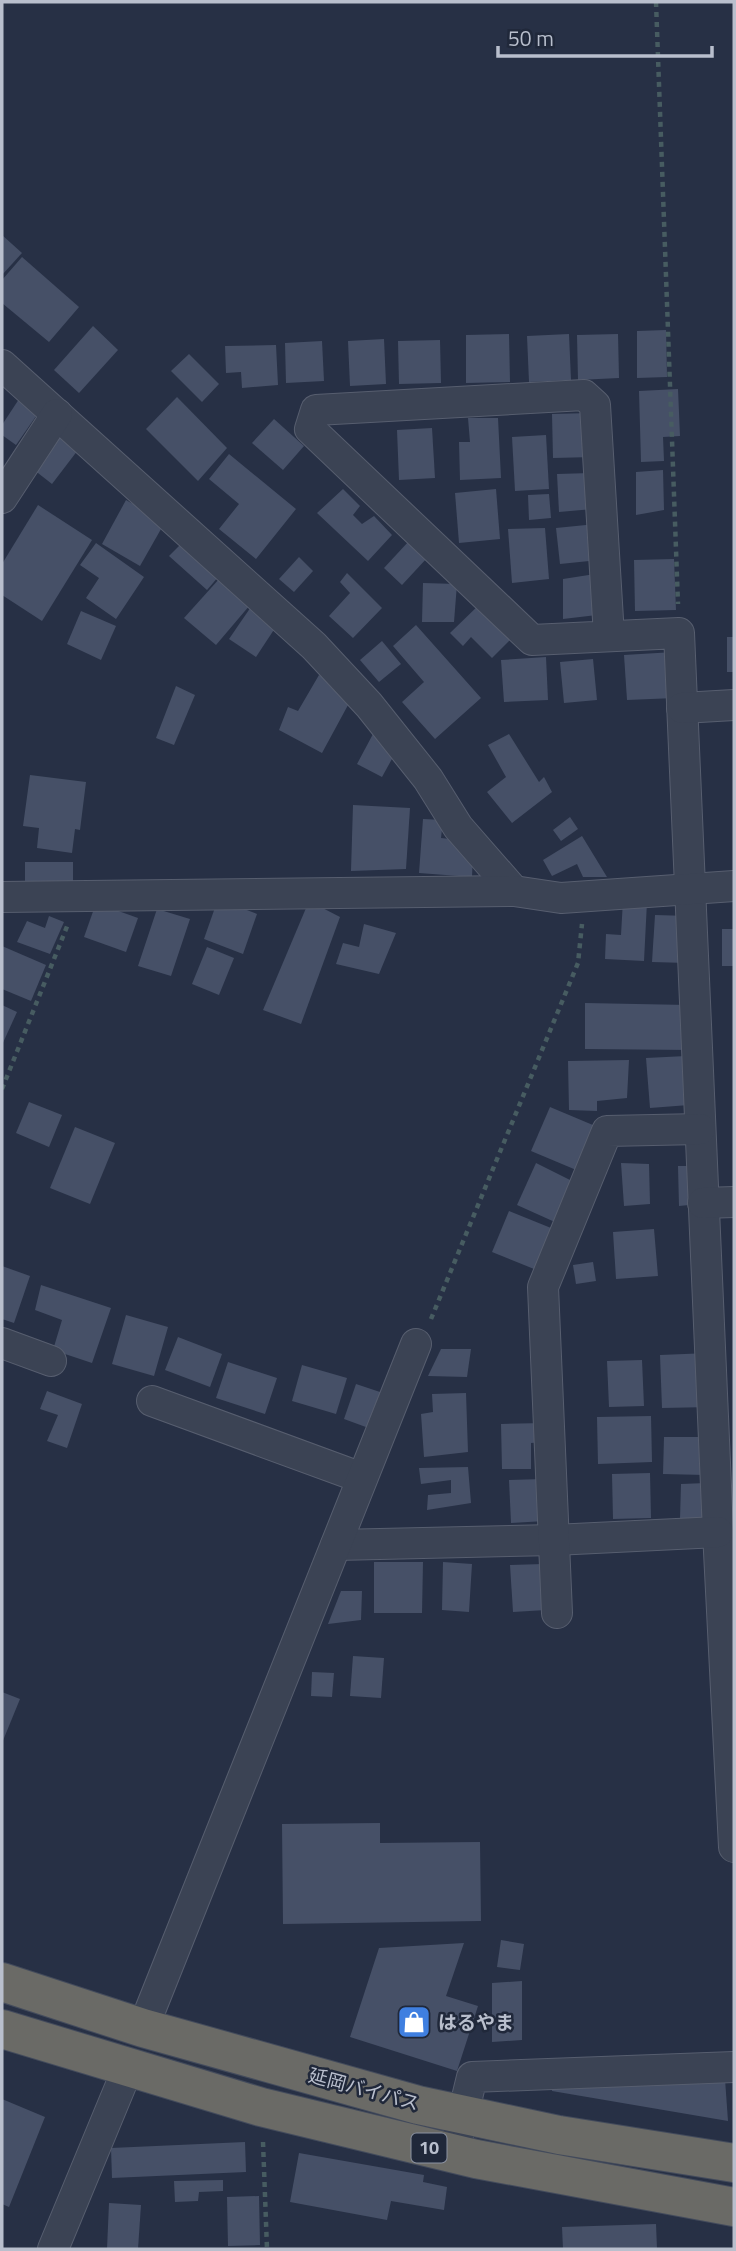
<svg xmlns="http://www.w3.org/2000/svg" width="736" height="2251" viewBox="0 0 736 2251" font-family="'Titillium Web','Noto Sans JP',sans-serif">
  <rect width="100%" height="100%" fill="#273045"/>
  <g fill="#465067">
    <path d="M2,235L22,253L2,275Z"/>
    <path d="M22,257L79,307L49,342L2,303V280Z"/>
    <path d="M93,326L118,350L79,393L54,370Z"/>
    <path d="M666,330L667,377L637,378V331Z"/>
    <path d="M509,334L510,382L466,383V335Z"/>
    <path d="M569,334L571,380L529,382L527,336Z"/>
    <path d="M618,334L619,378L578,380L577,335Z"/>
    <path d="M384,339L386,384L350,386L348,341Z"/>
    <path d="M440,340L441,383L399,384L398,341Z"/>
    <path d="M322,341L324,381L286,383L285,343Z"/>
    <path d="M276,345L278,385L242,388L241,372L226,373L225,346Z"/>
    <path d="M189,354L219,384L202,402L171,371Z"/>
    <path d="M678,389L680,436L663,437L664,461L641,462L639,391Z"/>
    <path d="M21,396L41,409L16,445L2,435V425Z"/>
    <path d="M177,397L227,448L198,481L146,429Z"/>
    <path d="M590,413L593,457L553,458L552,414Z"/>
    <path d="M468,418H498L501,478L460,480L459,442H470Z"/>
    <path d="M274,419L304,446L283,470L252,443Z"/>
    <path d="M57,427L81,446L52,484L29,466Z"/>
    <path d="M432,428L435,478L399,480L397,430Z"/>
    <path d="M546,435L549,489L515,491L512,437Z"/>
    <path d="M229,454L296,509L256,559L219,529L239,504L209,479Z"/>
    <path d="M663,470L664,510L636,515V472Z"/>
    <path d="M591,473L593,509L559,512L557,474Z"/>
    <path d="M343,489L360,506L353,515L362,524L374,516L392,535L368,561L317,513Z"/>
    <path d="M496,489L500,539L459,543L455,493Z"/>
    <path d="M549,494L551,518L529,520L528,495Z"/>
    <path d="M126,500L165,522L140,566L102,544Z"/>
    <path d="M38,505L92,540L42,621L2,595V564Z"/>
    <path d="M596,524L599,560L560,564L556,528Z"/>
    <path d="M545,528L549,579L512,583L508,529Z"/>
    <path d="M186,539L225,569L207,590L169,556Z"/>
    <path d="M409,541L427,558L402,585L384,568Z"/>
    <path d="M96,543L144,577L116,619L86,598L99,578L80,565Z"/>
    <path d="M299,557L313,571L294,592L279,579Z"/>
    <path d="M674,559L676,610L635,611L634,560Z"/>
    <path d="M347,573L382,608L353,638L329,616L350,593L340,582Z"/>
    <path d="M595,574L597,615L563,619V579Z"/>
    <path d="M220,578L250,605L216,645L184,618Z"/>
    <path d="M423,583L457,584L454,622H422Z"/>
    <path d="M255,601L281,619L256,657L229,639Z"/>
    <path d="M483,601L515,635L492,658L471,637L463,646L450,633Z"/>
    <path d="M81,611L116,626L101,660L67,644Z"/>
    <path d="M416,625L481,698L435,739L402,702L424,682L393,646Z"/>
    <rect x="727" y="637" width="7" height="35"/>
    <path d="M382,641L401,664L379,682L360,660Z"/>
    <path d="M674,652L675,698L627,700L624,655Z"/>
    <path d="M546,657L548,700L504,702L501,660Z"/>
    <path d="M593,659L597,700L564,703L560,662Z"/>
    <path d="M319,675L354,694L322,753L279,730L288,707L298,711Z"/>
    <path d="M176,686L195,695L174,745L156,738Z"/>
    <path d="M373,734L398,748L382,777L357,764Z"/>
    <path d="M509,734L539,782L544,777L552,792L512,823L487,792L506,777L488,745Z"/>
    <path d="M30,775L86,782L80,830L75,829L72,853L37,848L39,828L23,826Z"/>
    <path d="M353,805L410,808L406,869L351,871Z"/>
    <path d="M570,817L578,829L561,841L553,830Z"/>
    <path d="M423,819L443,820L441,838L460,840L473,853L472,877L419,873Z"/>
    <path d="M582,836L607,877H583L577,864L552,876L543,860Z"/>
    <path d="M25,862H73V883L25,884Z"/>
    <path d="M218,899L257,914L243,954L204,939Z"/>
    <path d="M623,900L647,902L644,961L605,959L606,934L621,935Z"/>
    <path d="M309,901L340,917L301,1024L263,1010Z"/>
    <path d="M96,903L138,918L126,952L84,937Z"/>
    <path d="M157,909L190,919L171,976L138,966Z"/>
    <path d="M655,915L689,916L687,963L652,962Z"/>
    <path d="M49,916L64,922L50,954L17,942L27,921L45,928Z"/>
    <path d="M364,924L396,933L379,974L336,964L343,943L359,947Z"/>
    <rect x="722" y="929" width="12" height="37"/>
    <path d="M2,946L46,965L31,1001L2,989Z"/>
    <path d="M207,947L234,958L219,995L192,984Z"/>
    <path d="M585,1003L688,1005L690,1050L585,1049Z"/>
    <path d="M2,1005L17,1012L2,1045Z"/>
    <path d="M686,1056L689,1105L650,1108L646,1058Z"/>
    <path d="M629,1060L627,1098L597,1101V1111L569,1110L568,1061Z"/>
    <path d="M29,1102L62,1115L49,1147L16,1133Z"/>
    <path d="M550,1107L600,1128L581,1172L531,1151Z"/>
    <path d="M75,1127L115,1143L90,1204L50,1188Z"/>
    <path d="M536,1163L576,1183L557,1223L517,1205Z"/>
    <path d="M621,1163L649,1164L650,1204L624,1206Z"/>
    <path d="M678,1166H698L699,1204L679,1206Z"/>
    <path d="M509,1211L556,1230L539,1271L492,1252Z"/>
    <path d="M654,1229L658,1276L616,1279L613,1232Z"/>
    <path d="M593,1262L596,1281L576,1284L573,1265Z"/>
    <path d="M2,1266L30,1276L14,1323L2,1319Z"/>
    <path d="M41,1285L111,1308L92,1363L53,1350L62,1320L35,1310Z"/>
    <path d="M126,1315L168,1327L154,1376L112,1364Z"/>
    <path d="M178,1337L222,1354L210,1387L165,1370Z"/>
    <path d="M441,1349H471L467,1377L428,1376Z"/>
    <path d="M709,1353L711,1407L662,1408L660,1355Z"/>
    <path d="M642,1360L644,1406L609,1407L607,1361Z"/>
    <path d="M228,1362L277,1378L265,1414L216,1398Z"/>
    <path d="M302,1365L347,1378L336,1414L292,1401Z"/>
    <path d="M356,1384L386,1394L374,1430L344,1419Z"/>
    <path d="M47,1391L82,1404L67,1448L47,1441L58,1415L40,1409Z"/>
    <path d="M466,1393L468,1452L424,1457L421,1414L433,1412L432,1394Z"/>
    <path d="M651,1416L652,1462L598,1464L597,1417Z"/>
    <path d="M544,1423V1442L531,1443V1469H502L501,1424Z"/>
    <path d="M664,1437H706L705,1475L663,1474Z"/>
    <path d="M468,1467L471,1503L427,1510L428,1495L451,1493V1480L421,1484L419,1468Z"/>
    <path d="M650,1473L651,1518L613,1519L612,1474Z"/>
    <path d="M543,1479L545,1521L511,1523L509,1480Z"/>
    <path d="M706,1483V1518L680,1519L681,1484Z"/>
    <path d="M374,1562H423L422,1613H374Z"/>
    <path d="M443,1562L472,1564L469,1612L442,1610Z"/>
    <path d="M543,1564L546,1610L513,1612L510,1565Z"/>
    <path d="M341,1591H362L361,1620L328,1624Z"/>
    <path d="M353,1656L384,1658L381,1698L350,1696Z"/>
    <path d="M312,1672L334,1673L332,1697L311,1696Z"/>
    <path d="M2,1692L20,1699L2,1743Z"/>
    <path d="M380,1823V1843L480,1842L481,1921L283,1924L282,1824Z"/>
    <path d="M501,1940L524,1944L520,1970L497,1967Z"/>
    <path d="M464,1943L446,1996L478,2006L457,2071L350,2037L379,1948Z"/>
    <path d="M522,1981V2040L492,2042V1983Z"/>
    <path d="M725,2079L728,2121L552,2091V2083Z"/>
    <path d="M2,2099L45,2117L9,2207L2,2204Z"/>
    <path d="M245,2142L246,2172L112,2178L111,2148Z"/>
    <path d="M299,2153L424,2175L423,2182L447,2187L444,2210L391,2201L387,2220L290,2202Z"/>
    <path d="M223,2180V2191L199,2192L198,2201L175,2202L174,2181Z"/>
    <path d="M259,2196L260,2245L228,2246L227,2197Z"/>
    <path d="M109,2203L141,2205L138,2249H107Z"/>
    <path d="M656,2224L657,2249H563L562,2227Z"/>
  </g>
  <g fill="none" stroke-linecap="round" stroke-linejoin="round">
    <defs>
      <g id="minor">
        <path d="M2,365L314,646L369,705L428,779L458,827L514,891"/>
        <path d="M2,498L57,414"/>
        <path d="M609,636L595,405L584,395L316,410L310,429L532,640L679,633L718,1532L734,1847"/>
        <path d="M682,708L734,705"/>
        <path d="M2,897L514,891L561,898L734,886"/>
        <path d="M703,1203L734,1202"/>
        <path d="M2,1343L51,1361"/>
        <path d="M152,1401L362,1478"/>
        <path d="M336,1545L554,1540L718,1532"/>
        <path d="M557,1613L543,1287L607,1131L700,1129"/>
        <path d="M143,2028L416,1344"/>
        <path d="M458,2135L472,2077L734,2067"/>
        <path d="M53,2249L128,2068"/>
      </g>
      <g id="trunk">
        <path d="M2,1982L143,2028L418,2105L559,2135L734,2163"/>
        <path d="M2,2029L261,2107L476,2159L734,2207"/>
      </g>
    </defs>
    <use href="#minor" stroke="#575e6f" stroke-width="32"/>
    <use href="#trunk" stroke="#434b5c" stroke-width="40"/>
    <g stroke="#475c61" stroke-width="4.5" stroke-dasharray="5 5" stroke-linecap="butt">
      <path d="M656,2L678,604"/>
      <path d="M2,1089L68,924"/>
      <path d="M431,1319L578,963L582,924"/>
      <path d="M263,2142L267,2249"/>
    </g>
    <use href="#minor" stroke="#3b4354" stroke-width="30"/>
    <use href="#trunk" stroke="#6a6a66" stroke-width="38"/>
  </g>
  <defs>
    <symbol id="shop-square" viewBox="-11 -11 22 22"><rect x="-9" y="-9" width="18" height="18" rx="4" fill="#3f7fe0" stroke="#20283a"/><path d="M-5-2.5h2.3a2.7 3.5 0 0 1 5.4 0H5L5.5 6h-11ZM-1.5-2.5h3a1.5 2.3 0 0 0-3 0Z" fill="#fff"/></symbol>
  </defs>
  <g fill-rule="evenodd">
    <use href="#shop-square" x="395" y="2003" width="38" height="38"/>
  </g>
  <g text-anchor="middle" stroke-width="5" stroke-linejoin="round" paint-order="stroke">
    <rect fill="#20283a" stroke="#8b92a1" stroke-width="2" x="411.5" y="2133.5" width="35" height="29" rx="5"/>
    <g font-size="18" font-weight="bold" fill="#b9bfcd">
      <text x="429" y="2154">10</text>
    </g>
    <g font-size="19" font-weight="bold" fill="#b9bfcd" stroke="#20283a" text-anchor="start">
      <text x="438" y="2029">はるやま</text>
    </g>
    <g font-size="19" fill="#b9bfcd" stroke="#20283a">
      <text transform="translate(364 2089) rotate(15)" y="7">延岡バイパス</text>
    </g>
  </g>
  <rect width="736" height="2251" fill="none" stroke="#b9bfcd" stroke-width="7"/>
  <path d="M498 46v10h214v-10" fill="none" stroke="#b9bfcd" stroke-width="3.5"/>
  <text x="508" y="46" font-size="21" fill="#b9bfcd" stroke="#20283a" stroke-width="5" paint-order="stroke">50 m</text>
</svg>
